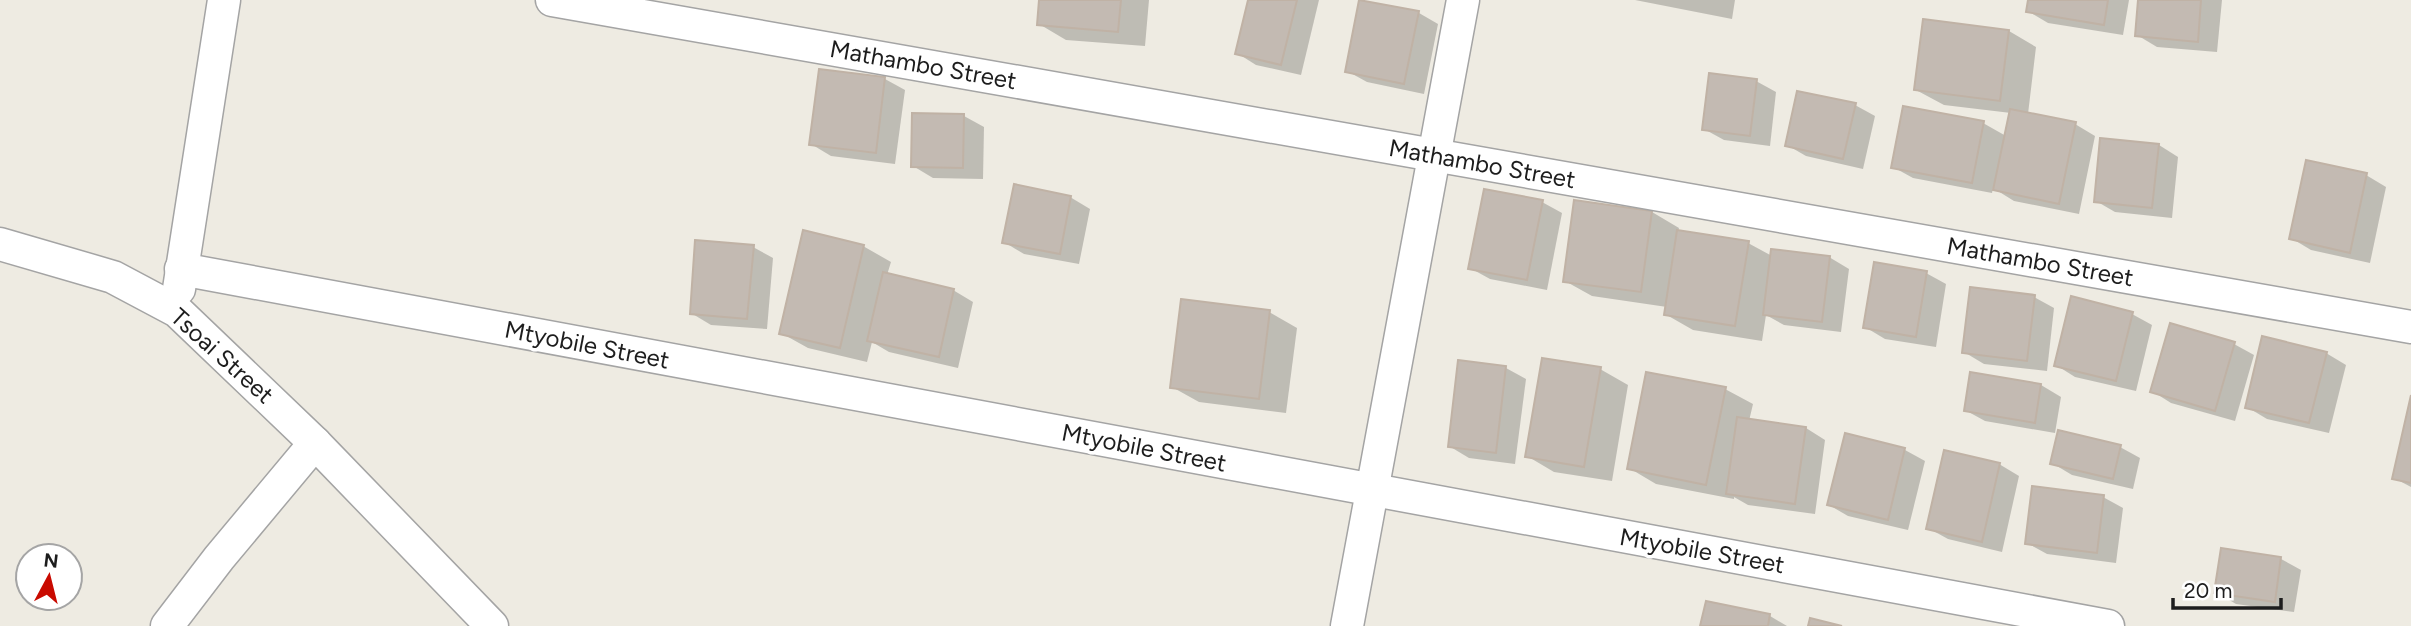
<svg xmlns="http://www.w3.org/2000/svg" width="2411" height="626" viewBox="0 0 2411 626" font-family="Figtree,sans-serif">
  <rect width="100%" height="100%" fill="#eeebe2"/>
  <g fill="#0003">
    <path d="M1041,0H1149L1145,46L1066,40L1039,24Z"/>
    <path d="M1249,0H1319L1301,75L1256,65L1237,53Z"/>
    <path d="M1635,0H1735L1732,19Z"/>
    <path d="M2030,0H2129L2123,35L2048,23L2028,11Z"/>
    <path d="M2140,0H2222L2217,52L2157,47L2137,35Z"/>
    <path d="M1419,13L1438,24L1424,94L1367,82L1347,71Z"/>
    <path d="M2009,31L2036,47L2028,114L2075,124L2095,136L2079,214L2014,201L1993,188L1992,193L1913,178L1893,167L1983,123L2006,136L2011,113L1944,105L1916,90Z"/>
    <path d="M885,79L905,90L895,164L831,156L811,144Z"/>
    <path d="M1756,81L1776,92L1770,146L1724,140L1704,129Z"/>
    <path d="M1855,105L1875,116L1863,169L1806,156L1787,145Z"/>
    <path d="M964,116L984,127L983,179L933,178L913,166Z"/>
    <path d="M2159,145L2178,157L2172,218L2115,212L2096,201Z"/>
    <path d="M2366,175L2386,187L2370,263L2311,250L2291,238Z"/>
    <path d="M1070,197L1090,209L1079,264L1024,254L1004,242Z"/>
    <path d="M1542,202L1562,213L1547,290L1490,279L1470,268Z"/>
    <path d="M1652,212L1679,228L1678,232L1748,243L1772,256L1829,257L1849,269L1841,332L1784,325L1766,315L1762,341L1693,330L1665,314L1667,307L1592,296L1565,281Z"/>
    <path d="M863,246L891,262L887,275L953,290L973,302L958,368L889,352L872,342L867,362L808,348L781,333Z"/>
    <path d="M753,247L773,258L767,329L711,325L691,313Z"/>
    <path d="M1926,273L1946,284L1936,347L1885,339L1865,327Z"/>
    <path d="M2034,297L2054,308L2047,371L1984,364L1964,352Z"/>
    <path d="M1269,312L1297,328L1286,413L1199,402L1172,387Z"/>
    <path d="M2132,314L2152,325L2136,391L2075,377L2056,365Z"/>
    <path d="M2234,344L2254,355L2235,421L2171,403L2152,391Z"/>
    <path d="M2326,353L2346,365L2329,433L2267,419L2247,407Z"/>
    <path d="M1506,368L1526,379L1515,464L1469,458L1449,446Z"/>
    <path d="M1600,369L1628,385L1612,481L1554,472L1527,456Z"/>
    <path d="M2041,385L2061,397L2055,433L1985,421L1965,410Z"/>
    <path d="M1725,389L1753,404L1749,421L1806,428L1825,440L1815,514L1748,505L1734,497V499L1656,484L1629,468Z"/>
    <path d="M2411,403V487L2394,478Z"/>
    <path d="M1846,435L1905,450L1925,461L1908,530L1848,516L1829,505Z"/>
    <path d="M2120,447L2140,458L2133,489L2072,475L2052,463Z"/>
    <path d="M1999,464L2019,476L2002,552L1948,539L1928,528Z"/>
    <path d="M2103,497L2123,508L2116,563L2047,554L2027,543Z"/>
    <path d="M2281,559L2301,570L2294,612L2236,604L2216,592Z"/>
    <path d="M1708,603L1770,616L1787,626H1702Z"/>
  </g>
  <g fill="#c3bab2" stroke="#c0b2a5" stroke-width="2">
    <path d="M1039,0H1121L1118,32L1037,25Z"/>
    <path d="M1248,0H1297L1281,65L1235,54Z"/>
    <path d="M1359,0L1419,11L1404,84L1345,72Z"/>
    <path d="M2028,0H2108L2104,25L2026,12Z"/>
    <path d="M2138,0H2201L2198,42L2135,36Z"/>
    <path d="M1923,19L2009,30L2000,101L1914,90Z"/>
    <path d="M819,69L885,77L876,153L809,145Z"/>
    <path d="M1709,73L1757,79L1750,136L1702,130Z"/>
    <path d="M1797,91L1856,103L1843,159L1785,146Z"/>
    <path d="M1903,106L1984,121L1972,183L1891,168Z"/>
    <path d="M2010,109L2076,122L2059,204L1993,190Z"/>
    <path d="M912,113L964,114L963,168L911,167Z"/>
    <path d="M2100,138L2159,144L2152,208L2094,202Z"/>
    <path d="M2306,160L2367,173L2350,253L2289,239Z"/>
    <path d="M1014,184L1071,196L1060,254L1002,243Z"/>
    <path d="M1484,189L1543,200L1527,280L1468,269Z"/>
    <path d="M1574,200L1652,211L1641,292L1563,282Z"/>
    <path d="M803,230L864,245L840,348L779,334Z"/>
    <path d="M1677,230L1749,241L1735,326L1664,315Z"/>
    <path d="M695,240L754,245L747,319L690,314Z"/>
    <path d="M1771,249L1830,256L1822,322L1763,315Z"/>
    <path d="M1874,262L1927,271L1916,337L1863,328Z"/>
    <path d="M883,272L954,289L939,357L867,341Z"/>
    <path d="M1970,287L2035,295L2027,361L1962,353Z"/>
    <path d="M2071,296L2133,312L2116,381L2054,366Z"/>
    <path d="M1181,299L1270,310L1259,399L1170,388Z"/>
    <path d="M2170,323L2235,342L2215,411L2150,392Z"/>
    <path d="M2262,336L2327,352L2309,423L2245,408Z"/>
    <path d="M1542,358L1601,367L1584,467L1525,457Z"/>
    <path d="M1458,360L1506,366L1496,453L1448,447Z"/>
    <path d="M1646,372L1726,387L1706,485L1627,469Z"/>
    <path d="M1970,372L2041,384L2035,423L1964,411Z"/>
    <path d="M2411,395V483L2392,479Z"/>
    <path d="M1737,417L1806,427L1795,504L1726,494Z"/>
    <path d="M2058,430L2121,445L2113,479L2050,464Z"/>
    <path d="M1845,433L1905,448L1888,520L1827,505Z"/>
    <path d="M1944,450L2000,463L1982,542L1926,529Z"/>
    <path d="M2032,486L2104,495L2097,553L2025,544Z"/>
    <path d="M2221,548L2281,557L2275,602L2214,593Z"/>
    <path d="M1706,601L1770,614L1768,626H1700Z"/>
    <path d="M1810,618L1842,626H1808Z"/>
  </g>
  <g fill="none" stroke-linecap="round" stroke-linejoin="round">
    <defs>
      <g id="street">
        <path d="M552,0L2411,327"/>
        <path d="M0,244L113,277L177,311L315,443L492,626"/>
        <path d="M181,269L2108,626"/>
        <path d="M179,289L224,0"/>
        <path d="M167,626L219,558L315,443"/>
        <path d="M1347,626L1463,0"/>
      </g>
    </defs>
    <use href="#street" stroke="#a4a4a4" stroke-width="35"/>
    <use href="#street" stroke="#fff" stroke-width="32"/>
  </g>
  <g text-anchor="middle" stroke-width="7" stroke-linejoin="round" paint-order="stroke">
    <g font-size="24" fill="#1d1d1d" stroke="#fff">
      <text transform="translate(923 65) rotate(10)" y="8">Mathambo Street</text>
      <text transform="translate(1482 164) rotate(10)" y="8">Mathambo Street</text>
      <text transform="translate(2040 262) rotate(10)" y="8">Mathambo Street</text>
      <text transform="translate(587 345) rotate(11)" y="8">Mtyobile Street</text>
      <text transform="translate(222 356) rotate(42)" y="8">Tsoai Street</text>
      <text transform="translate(1144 448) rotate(11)" y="8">Mtyobile Street</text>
      <text transform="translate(1702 551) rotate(10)" y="8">Mtyobile Street</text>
    </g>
  </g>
  <g transform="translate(49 577) rotate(7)"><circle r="33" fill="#ffffff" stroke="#a5a5a5" stroke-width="2"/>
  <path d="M0-5L12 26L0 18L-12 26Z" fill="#c90a00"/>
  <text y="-10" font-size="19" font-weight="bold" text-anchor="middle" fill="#1d1d1d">N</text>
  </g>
  <path d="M2173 598v10h108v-10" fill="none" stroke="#1d1d1d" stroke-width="3.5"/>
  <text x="2184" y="598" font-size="21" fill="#1d1d1d" stroke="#ffffff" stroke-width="5" paint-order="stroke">20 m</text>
</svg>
